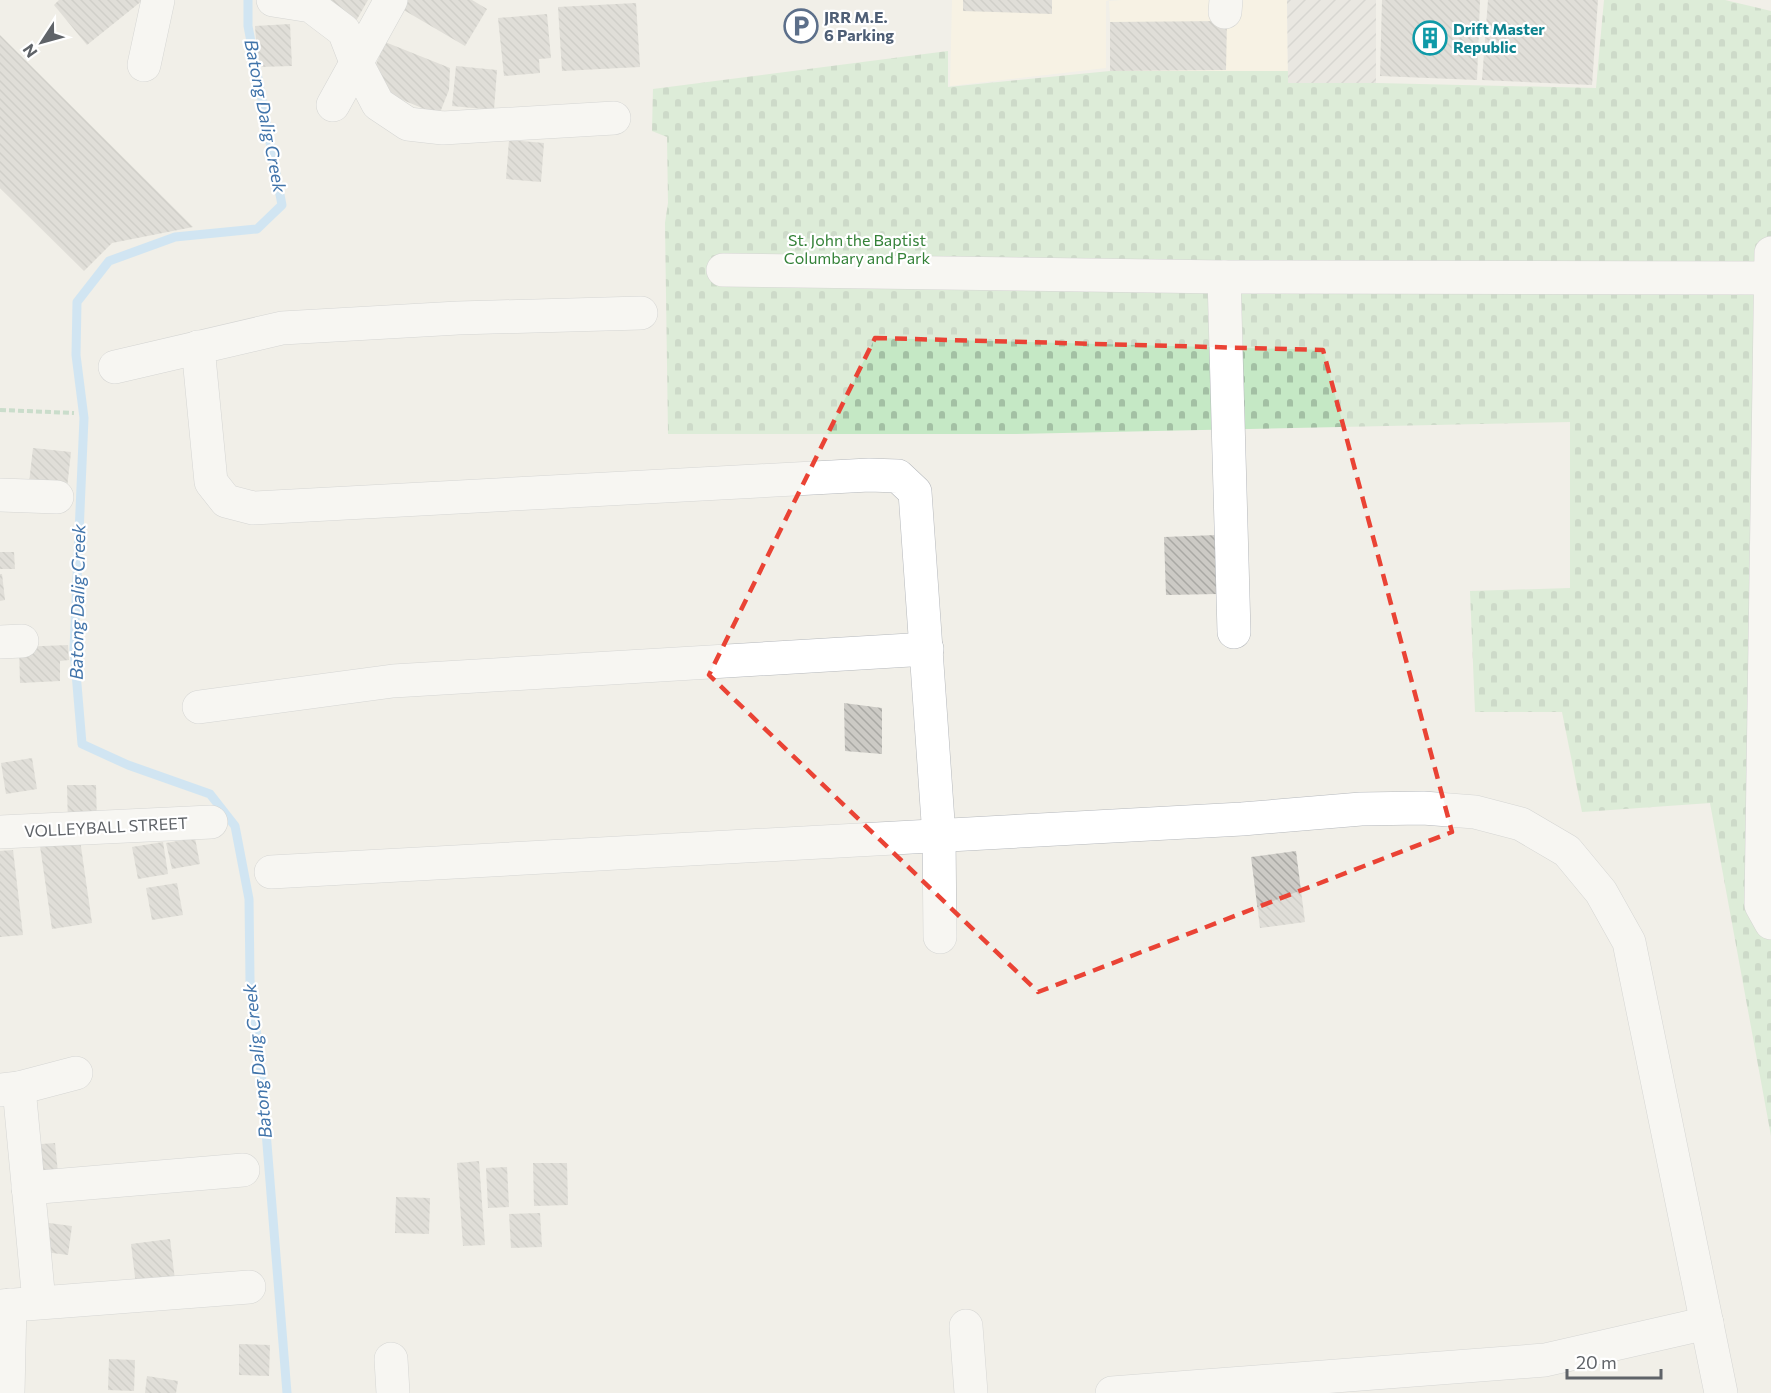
<svg xmlns="http://www.w3.org/2000/svg" width="1771" height="1393" viewBox="0 0 1771 1393" font-family="Commissioner,sans-serif">
  <defs>
    <pattern id="industrial-furrows" width="10" height="10" patternUnits="userSpaceOnUse" patternTransform="scale(1.5)"><rect width="10" height="10" fill="#e0deda"/><path d="M-1 1l2-2M0 10L10 0M9 11l2-2" fill="none" stroke="#b9b8b5"/></pattern>
    <pattern id="cemetery-stones" width="16" height="16" patternUnits="userSpaceOnUse" patternTransform="scale(1.5)"><rect width="16" height="16" fill="#c5e8c5"/><path d="M2 7V4a2 2 0 0 1 4 0v3zM10 15v-3a2 2 0 0 1 4 0v3z" fill="#a3c0a4"/></pattern>
    <pattern id="building-back-hatch" width="6" height="6" patternUnits="userSpaceOnUse" patternTransform="scale(1.5)"><rect width="6" height="6" fill="#cccac5"/><path d="M-1 5l2 2M0 0l6 6M5-1l2 2" fill="none" stroke="#a9a8a4"/></pattern>
  </defs>
  <rect width="100%" height="100%" fill="#f1efe8"/>
  <g fill="#fef7e0">
    <path d="M952,0H1110L1106,1V68L950,86Z"/>
    <path d="M1122,0H1287L1288,71H1110V22L1109,1Z"/>
  </g>
  <path fill="url(#industrial-furrows)" d="M1287,0H1376V83H1288Z"/>
  <path fill="url(#cemetery-stones)" d="M1604,0H1725L1771,11V1136L1710,803L1582,812L1562,712H1475L1470,591L1570,588V422L1013,434H668L665,223L668,203L667,137L652,131L653,89L948,51V87L1110,71H1288V83H1376L1596,88Z"/>
  <g fill="none" stroke-linecap="round" stroke-linejoin="round">
    <path stroke="#aadaff" stroke-width="9" d="M248,0V26L282,205L257,229L175,237L109,261L77,302L76,355L84,418L74,649L82,744L128,765L210,794L235,826L249,899L250,980L261,1069L287,1393"/>
  </g>
  <g fill="url(#building-back-hatch)">
    <path d="M59,0H143L87,45L54,5Z"/>
    <path d="M319,0H368L356,21Z"/>
    <path d="M407,0H472L487,9L465,46L402,9Z"/>
    <path d="M963,0H1052V14L963,11Z"/>
    <path d="M1382,0H1480L1477,80L1380,76Z"/>
    <path d="M1488,0H1598L1592,85L1482,80Z"/>
    <path d="M636,3L640,67L562,71L558,7Z"/>
    <path d="M547,14L551,58L539,59L540,73L504,76L498,18Z"/>
    <path d="M1227,21L1226,70L1110,71V22Z"/>
    <path d="M290,24L292,66L258,67L255,26Z"/>
    <path d="M0,35L193,227L112,243L84,271L0,188Z"/>
    <path d="M385,42L450,68L449,90L439,115L381,91L371,77Z"/>
    <path d="M456,66L497,70L494,110L452,106Z"/>
    <path d="M509,140L544,143L541,182L506,179Z"/>
    <path d="M33,448L71,452L67,488L29,483Z"/>
    <path d="M1217,535L1218,594L1166,595L1164,537Z"/>
    <path d="M0,552H14L15,569H0Z"/>
    <path d="M0,574H2L5,600L0,601Z"/>
    <path d="M68,645L69,660L60,661V681L20,683L19,647Z"/>
    <path d="M844,703L882,708V754L845,751Z"/>
    <path d="M32,758L37,789L6,794L1,763Z"/>
    <path d="M67,785H96L97,825H68Z"/>
    <path d="M195,838L200,864L172,869L166,843Z"/>
    <path d="M80,840L92,923L52,929L40,846Z"/>
    <path d="M163,842L168,874L138,879L132,847Z"/>
    <path d="M13,850L23,935L0,937V851Z"/>
    <path d="M1296,851L1305,922L1260,928L1251,857Z"/>
    <path d="M177,883L183,915L152,920L146,888Z"/>
    <path d="M55,1143L58,1173L32,1176L29,1145Z"/>
    <path d="M479,1161L485,1245L463,1246L457,1163Z"/>
    <path d="M533,1163H567L568,1205L534,1206Z"/>
    <path d="M507,1167L509,1207L488,1208L486,1168Z"/>
    <path d="M396,1197L430,1198L429,1234L395,1233Z"/>
    <path d="M540,1213L542,1247L511,1248L509,1214Z"/>
    <path d="M41,1222L72,1226L68,1255L37,1251Z"/>
    <path d="M170,1239L175,1280L136,1285L131,1244Z"/>
    <path d="M239,1344L270,1345L269,1376L239,1375Z"/>
    <path d="M109,1359L135,1360L134,1391L108,1390Z"/>
    <path d="M147,1376L178,1381L176,1393H145Z"/>
  </g>
  <g fill="none" stroke-linecap="round" stroke-linejoin="round">
    <defs>
      <g id="minor">
        <path d="M273,0L311,6L344,31L356,62L378,104L408,124L443,128L614,118"/>
        <path d="M1225,12L1226,0"/>
        <path d="M144,65L158,0"/>
        <path d="M333,105L391,0"/>
        <path d="M1771,253L1761,905L1771,923"/>
        <path d="M723,270L1224,277L1771,278"/>
        <path d="M1224,277L1234,632"/>
        <path d="M198,347L211,482L226,501L253,508L869,475L898,476L915,492L939,836L940,937"/>
        <path d="M115,367L282,328L458,318L641,313"/>
        <path d="M0,495L57,497"/>
        <path d="M0,642L22,641"/>
        <path d="M199,707L393,681L927,649"/>
        <path d="M0,832L211,822"/>
        <path d="M271,872L1242,819L1361,809L1423,808L1475,812L1521,824L1567,851L1601,892L1629,942L1721,1393"/>
        <path d="M19,1088L39,1302"/>
        <path d="M0,1090L19,1088L76,1073"/>
        <path d="M28,1188L243,1170"/>
        <path d="M0,1306L249,1287"/>
        <path d="M966,1326L971,1393"/>
        <path d="M391,1359L393,1393"/>
        <path d="M8,1393L10,1305"/>
        <path d="M1112,1393L1545,1360L1707,1323"/>
      </g>
    </defs>
    <use href="#minor" stroke="#b5b8bc" stroke-width="34"/>
    <path stroke="#9cc7a9" stroke-width="4" stroke-dasharray="6 3" stroke-linecap="butt" d="M0,410L74,413"/>
    <use href="#minor" stroke="#fff" stroke-width="33"/>
  </g>
  <path d="M0 0H1771V1393H0ZM875,338L1323,350L1452,832L1038,992L709,675Z" fill="#f1efe8" fill-opacity=".55" fill-rule="evenodd"/>
  <path fill="none" stroke="#ea4335" stroke-width="4.5" stroke-dasharray="12 8" stroke-linejoin="round" d="M875,338L1323,350L1452,832L1038,992L709,675Z"/>
  <defs>
    <symbol id="parking-ring" viewBox="-11 -11 22 22"><circle r="9.5" fill="#fff" stroke="#5c6f8a" stroke-width="1.5"/><path d="M-3.5-5.5H1a3.5 3.5 0 0 1 0 7H-1V5.5H-3.5ZM-1-3.4V-.6H.8a1.4 1.4 0 0 0 0-2.8Z" fill="#5c6f8a"/></symbol>
    <symbol id="building-ring" viewBox="-11 -11 22 22"><circle r="9.5" fill="#fff" stroke="#0f9aa8" stroke-width="1.5"/><path d="M-4-6H4V6H1V3H-1V6H-4ZM-2.5-4.3h1.7v1.8h-1.7ZM.8-4.3h1.7v1.8H.8ZM-2.5-1h1.7V.8h-1.7ZM.8-1h1.7V.8H.8Z" fill="#0f9aa8"/></symbol>
  </defs>
  <g fill-rule="evenodd">
    <use href="#parking-ring" x="782" y="7" width="38" height="38"/>
    <use href="#building-ring" x="1411" y="19" width="38" height="38"/>
  </g>
  <g text-anchor="middle" stroke-width="4.5" stroke-linejoin="round" paint-order="stroke">
    <g font-size="16" font-weight="bold" fill="#4e5e75" stroke="#fff" text-anchor="start">
      <text x="824" y="23">JRR M.E.<tspan x="824" dy="18">6 Parking</tspan></text>
    </g>
    <g font-size="16" font-weight="bold" fill="#0d838f" stroke="#fff" text-anchor="start">
      <text x="1453" y="35">Drift Master<tspan x="1453" dy="18">Republic</tspan></text>
    </g>
    <g font-size="16" fill="#348238" stroke="#fff">
      <text x="857" y="246">St. John the Baptist<tspan x="857" dy="18">Columbary and Park</tspan></text>
    </g>
    <g font-size="16" fill="#5f6368" stroke="#fff">
      <text transform="translate(106 827) rotate(-3)" y="6">VOLLEYBALL STREET</text>
    </g>
    <g font-size="18" font-style="italic" fill="#4174aa" stroke="#fff">
      <text transform="translate(265 116) rotate(79)" y="6">Batong Dalig Creek</text>
      <text transform="translate(78 602) rotate(-89)" y="6">Batong Dalig Creek</text>
      <text transform="translate(258 1061) rotate(-96)" y="6">Batong Dalig Creek</text>
    </g>
  </g>
  <g transform="translate(42 42) rotate(234)" stroke="#ffffff" stroke-width="4.5" paint-order="stroke">
  <path d="M0-4.5L10 22L0 15L-10 22Z" fill="#5f6368"/>
  <text y="-9" font-size="16" font-weight="bold" text-anchor="middle" fill="#5f6368">N</text>
  </g>
  <path d="M1567 1369v9h94v-9" fill="none" stroke="#5f6368" stroke-width="3"/>
  <text x="1576" y="1369" font-size="18" fill="#5f6368" stroke="#ffffff" stroke-width="4.5" paint-order="stroke">20 m</text>
</svg>
